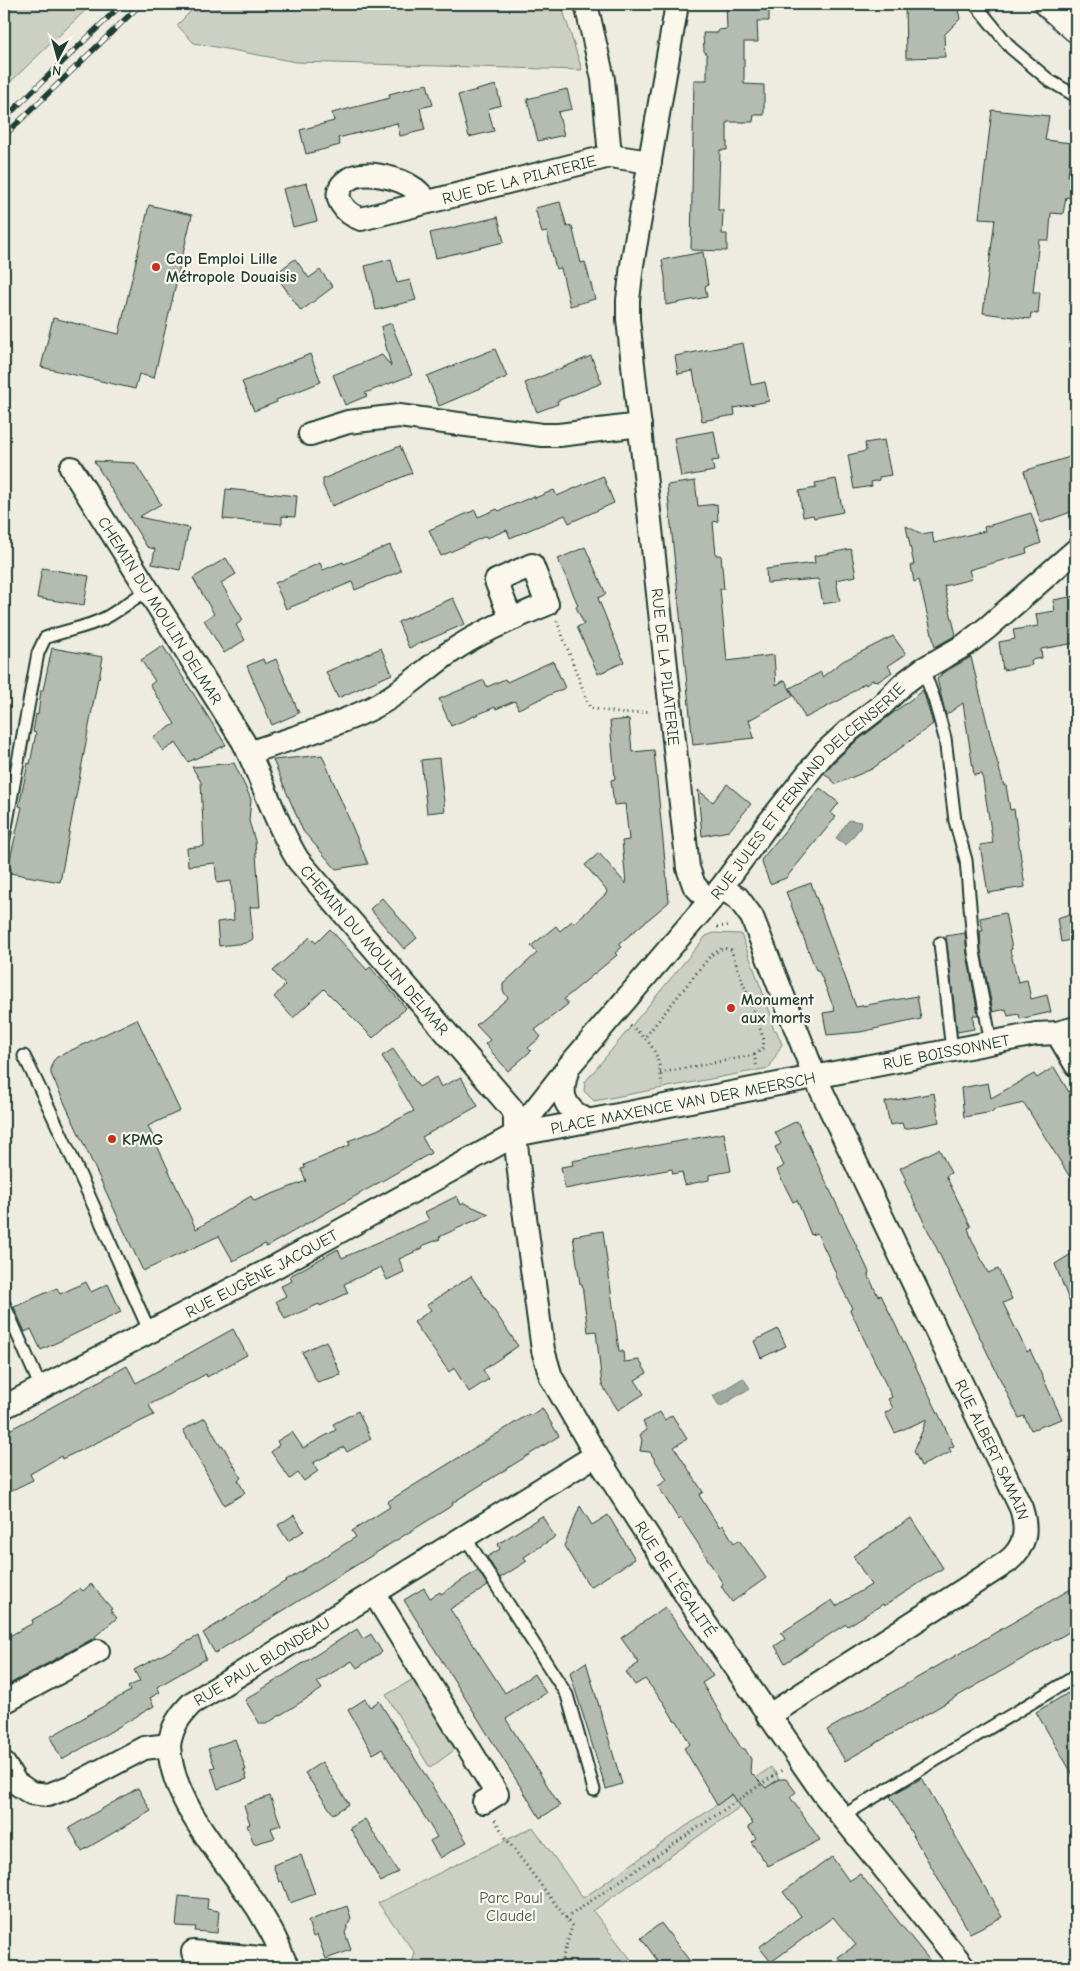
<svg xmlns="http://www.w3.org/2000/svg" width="1080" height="1971" viewBox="0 0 1080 1971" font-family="'Comic Neue',sans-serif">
  <rect width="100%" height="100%" fill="#eeece1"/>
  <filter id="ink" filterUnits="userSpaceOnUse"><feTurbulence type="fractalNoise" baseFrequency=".02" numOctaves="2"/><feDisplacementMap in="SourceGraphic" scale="10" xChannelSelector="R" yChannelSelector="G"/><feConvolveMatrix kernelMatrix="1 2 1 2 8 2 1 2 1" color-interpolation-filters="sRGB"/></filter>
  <g filter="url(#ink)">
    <g fill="#cbcfc4" stroke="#75867c">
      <path d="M4,4H92L4,88Z"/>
      <path d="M198,4H561L582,70L296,62L194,43L177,25Z"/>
      <path d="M714,933L741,934L774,1023L772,1024L774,1030H776L782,1044L769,1068L594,1101L584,1091L585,1082L706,936Z"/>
      <path d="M417,1677L457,1748L430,1768L386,1695Z"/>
      <path d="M771,1767L779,1779L593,1911L637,1967H411L415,1953L378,1903L533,1827L583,1898Z"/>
    </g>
    <g fill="#9fa89f" stroke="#6c7d74">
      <path d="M849,820L861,822L860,828L846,845L836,838Z"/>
      <path d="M743,1378L750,1388L720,1407L713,1396Z"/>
    </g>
    <g fill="#b4bbb0" stroke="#1f3d34">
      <path d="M726,4H769V21H757L758,42H744V84L764,85V115H754L753,122H727V150H720L718,210H723L722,234H727V251L691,250L694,80H707V55L704,51L703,33H718V30L727,29Z"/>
      <path d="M905,4H957L960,19L944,35L945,57L906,58Z"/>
      <path d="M427,84L433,105L420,108L425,130L400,136L397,123L338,138L340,145L306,154L300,130L334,121L332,113L390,98L389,94Z"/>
      <path d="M496,85L501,105L488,109L494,131L469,137L458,95Z"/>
      <path d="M567,89L572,109L558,112L564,135L538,141L527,99Z"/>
      <path d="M992,110L1049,116L1045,140L1072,143L1068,176L1076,178V199L1066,197L1063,214L1051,213L1049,240H1039L1033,292H1040L1038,314L1031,313L1030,319L983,313L995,219L979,218Z"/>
      <path d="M307,183L317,221L293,227L283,189Z"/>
      <path d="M560,202L567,227L572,226L581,263L585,262L595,299L570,306L561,268L556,269L547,232L542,233L535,208Z"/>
      <path d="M149,205L192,215L154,378L139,374L135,389L41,367L53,318L119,334Z"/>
      <path d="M498,217L504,242L436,258L430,233Z"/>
      <path d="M703,252L708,285L705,286L707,297L666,305L665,277L662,260Z"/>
      <path d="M295,259L309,278L320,270L333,287L301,311L275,274Z"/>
      <path d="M391,259L397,283L410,280L416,300L376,310L365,266Z"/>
      <path d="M391,323L412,375L365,393L367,396L345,405L333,375L382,355L391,366L381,327Z"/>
      <path d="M743,343L751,385L765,382L769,401L734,408L735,415L702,421L693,371L678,374L675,356Z"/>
      <path d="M495,349L507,377L439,406L427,376Z"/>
      <path d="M310,354L321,382L276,400L277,402L254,411L242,382Z"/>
      <path d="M591,356L602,383L557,401L558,404L537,412L525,383Z"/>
      <path d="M714,431L719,460L712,461L714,471L681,477L674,438Z"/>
      <path d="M884,440L891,475L879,477V480L871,482L872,486L854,489L848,455L866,451L865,443Z"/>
      <path d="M400,446L412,473L332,506L323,486V479Z"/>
      <path d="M1076,455V510L1041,523L1024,471Z"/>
      <path d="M94,461L135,463L161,504L139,517L189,528L180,570L152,564L155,549L147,547Z"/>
      <path d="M603,476L614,503L569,523L565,515L510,538L507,530L487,538L486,536L441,556L429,530L475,510L478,517L497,509L499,511L534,496L535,498L554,490L557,496Z"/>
      <path d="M836,479L843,512L814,518L813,515L803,517L799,491L816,488L815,483Z"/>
      <path d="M695,481L698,506L717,504L718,521L713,522L716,555H721L724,589H720L727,661L774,655L776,685L785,680L793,696L749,720L754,738L693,745L667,485Z"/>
      <path d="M226,489L297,496L295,517L282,516V524L223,519Z"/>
      <path d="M1031,513L1041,543L1026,549L1027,553L969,570L972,579L944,586L956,635L935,647L919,580L914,582L911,565H914L906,526L922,534L932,532L934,543L985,531L984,527Z"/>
      <path d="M390,545L401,571L355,590L352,582L286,609L275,583L320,563L323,570L343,562L344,564Z"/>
      <path d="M585,547L606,594L598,598L624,662L598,674L577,627L584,624L576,607L578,605L558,559Z"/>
      <path d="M851,549L856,576L836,580L840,601L823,604L818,579L767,583L766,569L815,563L814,556Z"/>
      <path d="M226,558L236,574L221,583L243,620L236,625L245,640L224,653L204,620L214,614L193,578Z"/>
      <path d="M42,568L89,576L84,605L37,598Z"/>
      <path d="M1076,596V643L1041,649L1042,658L1031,660L1032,665L1003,670L999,642L1015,639L1013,630L1038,626L1036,614L1055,611L1053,600Z"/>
      <path d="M453,598L465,624L409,648L398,622Z"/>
      <path d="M893,636L906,654L888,666L892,672L879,681L872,680L866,685L865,683L842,699L805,718L790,688L821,672L822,677L843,661Z"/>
      <path d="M163,646L226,745L188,762L176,743L163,751L153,737L175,724L150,685L155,681L141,660Z"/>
      <path d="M52,648L103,657L99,679L98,678L60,882L10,873L11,868H8L22,807L19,806L28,763L30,764L36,733L33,732L36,714L38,715L41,690H43Z"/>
      <path d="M381,648L392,674L338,698L326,672Z"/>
      <path d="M971,657L992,743L1004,786L1006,785L1010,810L1014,809L1025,887L988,893L980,845L993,843L982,774L974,775L963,703L946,715L937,679L941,676V674Z"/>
      <path d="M263,659L265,664L276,659L299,713L272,725L247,666Z"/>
      <path d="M553,661L565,688L518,709L515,701L496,709L495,707L451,726L439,699L484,680L487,687L505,679L507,682Z"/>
      <path d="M923,690L933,724L872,769L836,784L824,773L834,762L853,744Z"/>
      <path d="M629,719L632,752L654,750L669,902L619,944L622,947L615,953L617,955L564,999L568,1004L535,1030L541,1037L528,1048L531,1051L508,1071L485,1044L490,1040L476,1025L508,998L503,991V984L537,953L531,946L556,926L560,931L572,921L574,923L606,894L607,891L585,865L599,853L626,884L622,841L629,840L625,804L614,805L611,780L615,779L610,721Z"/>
      <path d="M322,755L368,864L336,869L303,831L273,760Z"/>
      <path d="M439,758L445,811L427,813L421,760Z"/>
      <path d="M234,763L251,799L249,821L255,841L260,907H250L253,939L246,943L219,946L217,922L234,920L231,881L217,883L215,863L188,866L187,848L204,846L201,782L192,767Z"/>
      <path d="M727,784L751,804L729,831L702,836L698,790L713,802Z"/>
      <path d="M820,788L839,803L831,813L836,817L786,878L770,884L761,860Z"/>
      <path d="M811,883L856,1007L917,996L921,1019L860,1032L827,1035L823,1013L835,1011L822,978L818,970H816L786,892Z"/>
      <path d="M382,898L417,938L404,949L370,909Z"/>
      <path d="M1076,912V939L1061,942L1057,918Z"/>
      <path d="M1005,913L1012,949L1010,950L1018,982L1027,980L1031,999L1047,995L1051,1012L1020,1019L1019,1014L1008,1016L1006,1009L993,1012L981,951L980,931H983L980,918Z"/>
      <path d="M330,929L367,970L370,967L406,1008L373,1038L324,989L293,1018L274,997L285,985L273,971L310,937L316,943Z"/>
      <path d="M965,933L967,953L978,1015H973L974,1029L957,1032L946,936Z"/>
      <path d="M137,1019L180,1111L148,1126L196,1229L251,1196L254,1201L306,1181L301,1169L305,1168L304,1165L350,1145L348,1141L377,1130L414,1111L382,1056L393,1049L419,1087L436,1077L441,1087L461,1077L478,1106L422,1137L431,1153L266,1247L265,1244L233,1261L219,1236L143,1271L51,1074V1069L53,1061L57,1057Z"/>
      <path d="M1054,1067L1076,1104V1187L1024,1103L993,1110V1112L964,1117L961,1088L988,1083L991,1098L1034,1074L1037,1078Z"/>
      <path d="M934,1093L939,1122L904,1129L902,1123L890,1125L885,1102Z"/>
      <path d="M797,1121L869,1272L868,1275L878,1296L881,1295L954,1446L949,1448L951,1452L921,1466L914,1451L927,1419L895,1433L885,1413L893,1408L888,1399L892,1397L850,1310L852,1308L836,1276V1273L817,1233L811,1235L797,1200L793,1202L777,1170L784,1166L775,1147L781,1144L775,1132Z"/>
      <path d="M724,1133L731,1171L709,1175V1180L685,1185L682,1172L673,1174L672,1169L565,1189L561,1167L573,1165L572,1161Z"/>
      <path d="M939,1149L951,1173L946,1176L971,1227L968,1228L972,1240L988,1273L998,1269L1012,1299L1003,1303L1027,1352L1030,1350L1062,1419L1031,1430L1024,1416L1019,1418L904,1181L906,1180L900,1168Z"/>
      <path d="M457,1196L461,1205L464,1203L489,1214L439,1237L440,1239L422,1246L423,1248L399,1259L404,1272L387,1280L381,1267L344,1284L348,1293L320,1306L319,1304L285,1319L276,1301L286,1296L281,1286L292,1281L290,1276L338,1249L342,1258L429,1220L425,1212Z"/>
      <path d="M603,1231L619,1351H623L624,1362L639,1360L647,1373L635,1380L644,1394L618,1410L602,1385L596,1331L588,1332L582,1284H580L573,1236Z"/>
      <path d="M1076,1251V1316H1075L1055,1264Z"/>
      <path d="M471,1276L518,1346L483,1370L489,1379L469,1392L454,1368L449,1372L414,1322L431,1310L427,1305Z"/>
      <path d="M86,1282L91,1292L108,1284L121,1312L41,1350L31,1329L25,1332L14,1307L57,1288L60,1294Z"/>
      <path d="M4,1322L11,1338L4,1342Z"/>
      <path d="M233,1329L247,1355L207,1377L206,1374L149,1405L154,1415L62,1459L61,1456L30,1474L33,1480L4,1494V1433L127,1366L136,1383Z"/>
      <path d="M778,1329L786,1346L761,1358L754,1341Z"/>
      <path d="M326,1341L341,1375L317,1382L302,1352Z"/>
      <path d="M542,1408L559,1436L452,1503L453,1505L215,1653L203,1633L356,1537L352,1531L390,1507L387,1502L529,1414L530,1416Z"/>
      <path d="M358,1411L371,1439L347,1452L344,1447L313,1463L318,1471L304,1481L298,1473L290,1479L271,1452L279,1445L277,1441L292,1432L303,1448L336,1430L333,1424Z"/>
      <path d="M660,1412L665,1420L672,1415L687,1439L674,1447L703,1492L699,1495L719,1527L723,1525L734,1543L739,1540L766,1578L732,1602L721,1586L723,1584L697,1542L681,1518L679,1520L658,1486L667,1480L650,1452L640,1451L642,1440L640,1435L647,1430L643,1422Z"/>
      <path d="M205,1418L221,1447L223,1446L241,1478L238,1480L245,1493L224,1505L183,1430Z"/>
      <path d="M580,1506L592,1525L608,1515L635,1559L590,1587L564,1546Z"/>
      <path d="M294,1515L304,1531L288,1541L278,1525Z"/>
      <path d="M542,1516L555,1537L524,1557L527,1561L500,1578L487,1557L500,1549L498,1544Z"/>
      <path d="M911,1518L943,1568L884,1606L883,1604L848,1626L846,1624L785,1663L775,1646L785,1639L781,1633L832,1600L836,1606L871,1585L853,1556Z"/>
      <path d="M478,1570L488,1586L450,1609L505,1693L534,1674L546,1693L506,1719L560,1806L540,1818L404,1600L424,1588L430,1598L440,1592L441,1594Z"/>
      <path d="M91,1584L112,1609L110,1610L117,1618L92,1639L4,1687V1639L33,1623L32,1620L61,1604L80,1588L83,1591Z"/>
      <path d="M1076,1586V1628L845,1761L827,1730Z"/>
      <path d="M665,1607L713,1676L702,1683L741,1748L745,1749L751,1759L750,1772L766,1788L779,1779H786L796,1792L790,1797L820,1840L768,1866L751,1842L756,1838L748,1827L753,1824L732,1794L717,1805L684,1748L690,1744L677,1721L674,1720L664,1703L645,1679L635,1685L626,1672L639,1663L621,1638Z"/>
      <path d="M357,1629L363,1639L371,1634L382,1652L357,1668L352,1661L317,1682L322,1689L266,1724H260L245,1700Z"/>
      <path d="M198,1636L206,1659L157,1687L160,1692L150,1698L154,1706L62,1760L50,1737L130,1691L128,1687L140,1681L134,1670Z"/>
      <path d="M586,1662L622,1784L606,1789L570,1673Z"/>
      <path d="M1068,1693L1076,1708V1780L1036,1712Z"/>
      <path d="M365,1699L370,1707L379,1701L467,1842L440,1858L430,1841L437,1837L426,1819L382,1749L373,1754L348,1710Z"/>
      <path d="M235,1739L246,1770H244L247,1779L218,1789L211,1768L215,1767L208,1749Z"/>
      <path d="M322,1762L349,1804L333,1814L305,1773Z"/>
      <path d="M922,1778L1002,1917L970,1933L890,1796Z"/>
      <path d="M138,1788L151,1811L82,1851L69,1828Z"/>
      <path d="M270,1796L281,1825L271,1828L275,1838L254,1844L247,1825L250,1824L244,1805Z"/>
      <path d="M365,1819L398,1872L381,1882L350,1828Z"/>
      <path d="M301,1855L315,1894L290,1903L282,1881L279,1882L273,1865Z"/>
      <path d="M832,1857L849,1881L860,1874L935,1967H845L838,1957L856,1945L833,1917L771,1962L759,1947L801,1916L783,1892Z"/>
      <path d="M179,1896L208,1899L207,1909L219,1911L217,1933L195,1931L196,1927L176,1926Z"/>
      <path d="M347,1906L351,1918L345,1933L351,1950L326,1959L317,1935L313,1937L308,1921Z"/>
      <path d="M661,1923L689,1960L679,1967H662L641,1938Z"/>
    </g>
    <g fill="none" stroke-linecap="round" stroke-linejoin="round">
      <defs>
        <g id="service">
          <path d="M975,4L1011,48L1050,81L1076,96"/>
          <path d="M923,669L934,699L945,738L955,821L966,860L974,952L991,1043"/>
          <path d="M4,838L38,653L45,638C65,630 86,628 105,618C120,610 133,599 148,590"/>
          <path d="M940,943L952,1051"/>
          <path d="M24,1056C69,1146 108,1240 150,1332"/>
          <path d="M4,1304L41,1388"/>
          <path d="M465,1537L567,1695L594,1790"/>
          <path d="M841,1817L1076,1676"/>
        </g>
        <g id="minor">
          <path d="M586,4L603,79L610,156"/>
          <path id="s1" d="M677,4L632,265L628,300V319L688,868L694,885L709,901"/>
          <path id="s2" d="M429,202C424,198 420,193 415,189C400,178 361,167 345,182C329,196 346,214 361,219L610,156L650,162"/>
          <path d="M310,434L348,422L399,416L542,435H559L640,425"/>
          <path id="s3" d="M71,468L243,741C263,780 275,823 298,860L512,1109L515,1116V1135L520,1180L543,1350L551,1377L596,1455L693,1606L823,1793L964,1967"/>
          <path d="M249,753C288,739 331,728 368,710C398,696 422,672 449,653C479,632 514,618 547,604L532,565L496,581L511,619"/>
          <path id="s4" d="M721,888L738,898L752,917L815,1077L1021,1508C1028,1530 1026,1547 1007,1562L768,1716"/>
          <path d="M1057,1033L1076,1065"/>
          <path id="s5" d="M587,1120C560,1108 560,1090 569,1066L721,888L770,821L824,753L847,732L882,705L903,684L923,669L965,645L987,628L1076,550"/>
          <path d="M515,1135L566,1070"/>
          <path id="s6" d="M4,1407L273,1268L515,1135L1036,1034L1057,1033L1076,1028"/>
          <path d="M374,1593L497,1794L484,1802"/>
          <path d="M4,1702L98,1651"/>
          <path d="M169,1745C171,1804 227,1861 259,1910C265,1921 272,1931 277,1943C281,1952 283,1960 288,1967"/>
          <path id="s7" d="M4,1764L16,1783L31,1793L48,1795L72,1786L144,1748L169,1745C172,1727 179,1716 192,1703L374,1593L596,1455"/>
          <path d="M193,1952L283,1960"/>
        </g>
        <path id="secondary" d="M1049,4L1076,28"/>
      </defs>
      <use href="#service" stroke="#1f3d34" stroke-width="15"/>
      <use href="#minor" stroke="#1f3d34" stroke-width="26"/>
      <use href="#secondary" stroke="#1f3d34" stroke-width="31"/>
      <g stroke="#1f3d34" stroke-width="3" stroke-dasharray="1 4" stroke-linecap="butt">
        <path d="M557,621L590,708L624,714L650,711"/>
        <path d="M717,927L731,925"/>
        <path d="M630,1026C655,1043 659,1056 662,1085"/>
        <path d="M646,1036L711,955L723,948L731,950L764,1040L763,1048L754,1055"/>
        <path d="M660,1073L754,1055L757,1068"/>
        <path d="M495,1820L507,1840L572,1926L560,1967"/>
        <path d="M566,1918L782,1770"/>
      </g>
      <use href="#service" stroke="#fbf7ec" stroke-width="11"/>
      <use href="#minor" stroke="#fbf7ec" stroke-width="22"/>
      <use href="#secondary" stroke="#fbf7ec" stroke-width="28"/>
      <defs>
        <g id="rail">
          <path d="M4,119L122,4"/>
          <path d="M4,136L141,4"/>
        </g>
      </defs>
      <use href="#rail" stroke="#1f3d34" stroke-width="5.5"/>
      <use href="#rail" stroke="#fbf7ec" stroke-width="4" stroke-dasharray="11" stroke-linecap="butt"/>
    </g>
  </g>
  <g fill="#c8321e" stroke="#fbf7ec" stroke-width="2">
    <circle cx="156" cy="267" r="5"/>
    <circle cx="731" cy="1008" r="5"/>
    <circle cx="112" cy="1139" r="5"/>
  </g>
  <g text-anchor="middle" stroke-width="4.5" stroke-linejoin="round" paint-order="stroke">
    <g font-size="16" fill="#1f3d34" stroke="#fbf7ec">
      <text dy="6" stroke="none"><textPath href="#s2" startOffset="306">RUE DE LA PILATERIE</textPath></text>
      <text dy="6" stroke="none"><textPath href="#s3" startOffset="168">CHEMIN DU MOULIN DELMAR</textPath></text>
      <text dy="6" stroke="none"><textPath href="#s1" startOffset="669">RUE DE LA PILATERIE</textPath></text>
      <text dy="6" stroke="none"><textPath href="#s5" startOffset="430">RUE JULES ET FERNAND DELCENSERIE</textPath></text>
      <text dy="6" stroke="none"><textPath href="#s3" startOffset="572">CHEMIN DU MOULIN DELMAR</textPath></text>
      <text dy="6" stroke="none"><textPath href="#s6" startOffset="1018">RUE BOISSONNET</textPath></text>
      <text dy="6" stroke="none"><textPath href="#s6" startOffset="750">PLACE MAXENCE VAN DER MEERSCH</textPath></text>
      <text dy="6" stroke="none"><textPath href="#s6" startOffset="290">RUE EUGÈNE JACQUET</textPath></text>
      <text dy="6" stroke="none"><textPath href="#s4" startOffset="628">RUE ALBERT SAMAIN</textPath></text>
      <text dy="6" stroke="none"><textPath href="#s3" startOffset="1291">RUE DE L'ÉGALITÉ</textPath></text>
      <text dy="6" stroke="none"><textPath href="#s7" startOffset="320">RUE PAUL BLONDEAU</textPath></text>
    </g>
    <g font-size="16" font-weight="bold" fill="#1f3d34" stroke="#fbf7ec" text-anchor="start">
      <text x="166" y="264">Cap Emploi Lille<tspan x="166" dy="18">Métropole Douaisis</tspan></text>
      <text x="741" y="1005">Monument<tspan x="741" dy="18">aux morts</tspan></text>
      <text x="122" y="1145">KPMG</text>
    </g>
    <g font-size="16" fill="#415a51" stroke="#fbf7ec">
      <text x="511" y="1903">Parc Paul<tspan x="511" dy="18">Claudel</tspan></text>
    </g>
  </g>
  <rect width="1080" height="1971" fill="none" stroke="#fbf7ec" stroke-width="20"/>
  <rect x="10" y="10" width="1060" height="1951" fill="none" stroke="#1f3d34" stroke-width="2" filter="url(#ink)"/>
  <g transform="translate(58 58) rotate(186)" stroke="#fbf7ec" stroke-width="4" paint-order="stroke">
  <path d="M0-4L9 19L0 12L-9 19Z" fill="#1f3d34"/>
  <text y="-8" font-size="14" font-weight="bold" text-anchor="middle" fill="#1f3d34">N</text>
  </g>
</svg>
